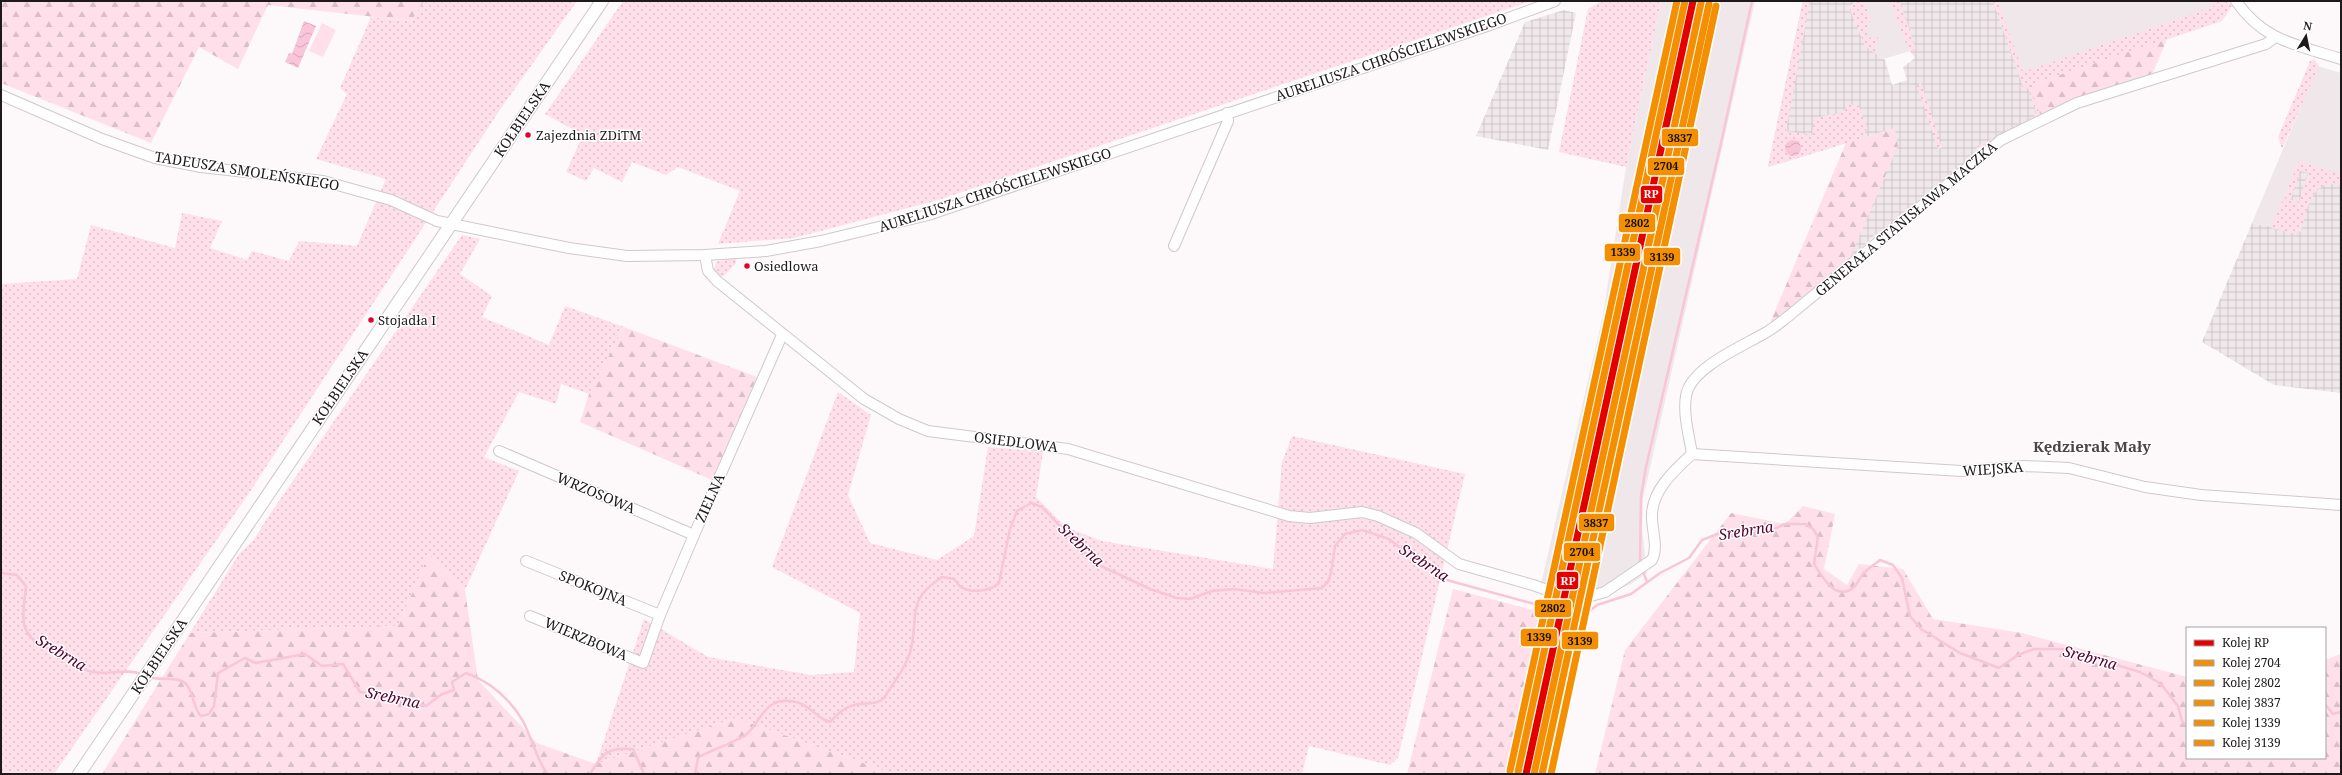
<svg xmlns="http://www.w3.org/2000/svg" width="2342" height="775" viewBox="0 0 2342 775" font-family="'Noto Serif',serif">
  <defs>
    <pattern id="industrial-grid" width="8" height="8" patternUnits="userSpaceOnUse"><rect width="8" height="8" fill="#f0e7ea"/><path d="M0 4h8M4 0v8" fill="none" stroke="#cdc6c8"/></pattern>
    <pattern id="grass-dots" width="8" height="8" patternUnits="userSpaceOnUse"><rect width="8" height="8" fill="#fedfea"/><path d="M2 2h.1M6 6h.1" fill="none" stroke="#d9bfc8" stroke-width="1.8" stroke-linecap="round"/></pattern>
    <pattern id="forest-firs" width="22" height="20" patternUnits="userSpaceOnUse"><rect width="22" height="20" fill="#fedfea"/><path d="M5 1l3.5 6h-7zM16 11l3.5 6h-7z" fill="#d9bfc8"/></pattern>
    <pattern id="water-waves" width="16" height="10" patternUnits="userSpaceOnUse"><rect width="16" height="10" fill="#f8c5d9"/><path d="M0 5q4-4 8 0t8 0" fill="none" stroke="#d4a9ba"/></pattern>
  </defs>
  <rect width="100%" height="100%" fill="#fdf9fb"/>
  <g fill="#f0e7ea">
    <path d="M1661,1H1755L1643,499L1642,528L1647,573L1631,584L1596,598L1557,603L1539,593L1603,315L1626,167Z"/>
    <path d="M1861,1H1893L1910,51L1884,59L1865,46L1850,9Z"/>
    <path d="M1993,1H2223L2222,21L2023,87Z"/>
    <path d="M2318,66L2341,73V174L2299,161L2272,227L2252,223Z"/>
  </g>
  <g fill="url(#industrial-grid)">
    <path d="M1803,1H1861L1852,4L1850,9L1865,46L1885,60L1892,85L1907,80L1903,67L1915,58L1910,51L1893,1H1993L2023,86L2030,85L2041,117L1977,149V155L1917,208L1875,235L1850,258L1895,128L1768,167Z"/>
    <path d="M1564,10L1576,13L1548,150L1476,136L1525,22Z"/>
    <path d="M2299,161L2341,174V393L2274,385L2202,342L2252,223L2272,227Z"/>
  </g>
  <g fill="url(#grass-dots)">
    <path d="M424,1H577L499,111L247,496L54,774H1V284L77,279L91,225L175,248L182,213L222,221L210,248L247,260L252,251L289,261L299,241L357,246L386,179L316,159L347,94L340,88L371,17L411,21Z"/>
    <path d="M623,1H1531L938,200L794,238L718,244L740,191L678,167L666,175L632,162L622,182L594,168L586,181L566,172L583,135L545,114Z"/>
    <path d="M1602,1H1661L1626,167L1559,152L1588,9Z"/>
    <path d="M1803,1H1810L1786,131L1812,135L1814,120L1822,116L1841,113L1849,104L1859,106L1867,127L1863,138L1768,167Z"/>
    <path d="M1861,1L1865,4L1871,21L1866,23L1869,34L1867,35L1868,38L1877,36L1879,41L1874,46L1875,51L1873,52L1865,46L1850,9L1852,4Z"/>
    <path d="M1890,1H1900L1916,49L1909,51Z"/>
    <path d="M1993,1H1998L2023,72L2215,6L2213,1H2228L2232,6L2222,21L2030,85L2041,117L1977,149L1976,147L2034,117L2036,112L2028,88L2021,90L2020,87L2023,86Z"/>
    <path d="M2314,59L2319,66L2282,149L2278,137L2310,61Z"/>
    <path d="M1921,82L1942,148L1938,149L1917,86Z"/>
    <path d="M2299,161L2341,174V186C2312,176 2307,211 2301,231L2297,234L2271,228L2284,198L2299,202L2308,173L2300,171L2291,199L2284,197Z"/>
    <path d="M462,235L480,239L460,274L492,296L482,317L549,345L565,306L624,327L589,394L561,384L556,404L519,392L484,457L519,471L465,590L429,554L398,626L190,633L239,554L253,541L266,520Z"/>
    <path d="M733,257L736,258V263L724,276L719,277L714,270L716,262Z"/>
    <path d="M838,392L871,415L848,495L870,543L937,560L974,536L988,447L1043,452L1036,497L1066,527L1102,541L1273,569L1282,462L1292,436L1465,474L1398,758L1390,765L1309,746L1302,774H894L736,718L596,764L644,619L708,657L811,675L854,672L860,613L772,567Z"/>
  </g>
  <g fill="url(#forest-firs)">
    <path d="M1,1H424L411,21L268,5L238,69L199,47L151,143L1,83Z"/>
    <path d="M2167,39L2151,77L2041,117L2030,85Z"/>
    <path d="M1895,128L1898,146L1849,261L1767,330L1846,143Z"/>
    <path d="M624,327L757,377L712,480L580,422L589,394Z"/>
    <path d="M1803,506L1835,514L1824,569L1847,585L1859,564L1903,569L1933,619L2022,633L2187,677V758H2325V660L2341,654V774H1595L1625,650L1731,513L1785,524Z"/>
    <path d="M429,554L465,590L478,680L537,743L596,764L736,718L894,774H102L190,633L398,626Z"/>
    <path d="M1453,589L1555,616L1521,774H1407Z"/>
  </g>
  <path fill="#fedfea" d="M322,23L336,30L323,57L309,51Z"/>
  <g fill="url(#water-waves)">
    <path d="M304,21L316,26L298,68L285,62L289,53L292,54Z"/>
    <circle cx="1793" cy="148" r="8"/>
  </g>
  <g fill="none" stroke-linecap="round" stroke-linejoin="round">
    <g stroke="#f8c5d9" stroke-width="2.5">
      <path d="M1640,563L1641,496L1646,467L1721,143L1752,1"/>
      <path d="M1643,571L1647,582"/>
      <path d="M1,573L17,575L26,586C24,611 15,633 45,647C51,650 59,649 65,653C74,659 82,671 93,672C110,675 125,668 142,674"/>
      <path d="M148,677C159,681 177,676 185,683C194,691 193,709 201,716L209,714L214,706L218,673L245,658L256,663L305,654L322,666L343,664L360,692L426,706L442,694L454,690L452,682L466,673C491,682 509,698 523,721C532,739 536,757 547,774"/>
      <path d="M2325,704L2333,714L2341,712"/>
      <path d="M590,774C603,753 607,747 633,749L644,774"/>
      <path d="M695,774L698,758L701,756C715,749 730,744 744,736C761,726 762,694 796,702C809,704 817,719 830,722C837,715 844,707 854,705C865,702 875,706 884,698C893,683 907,666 911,649C919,612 906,601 942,577L954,579C957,581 957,584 960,586C969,594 991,591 999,583L1010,529L1017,511L1031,503L1042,507L1089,557L1101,566L1150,589L1177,598L1190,599L1212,591L1233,589L1264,593L1322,588L1328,582L1331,573L1335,546L1345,534L1362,530L1389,539L1404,551L1422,559L1443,579L1582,617L1597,605L1631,594L1660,573L1689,558L1702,540L1720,533L1774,529L1785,524H1805L1813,529L1818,537L1814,564C1822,576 1836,603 1854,587C1857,584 1860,578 1863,574C1867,569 1874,565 1880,560L1893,565L1902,578L1910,616L1921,629L1960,653L1999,668L2018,655L2034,649H2062L2140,672L2158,682L2164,688L2178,706L2182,721L2187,726"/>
    </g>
    <defs>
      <g id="minor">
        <path d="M2236,1C2263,41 2298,45 2341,59"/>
        <path d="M1,95L102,139L155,158L201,167L323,181L391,200L437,221L569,248L627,256L705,255L766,251L821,241L928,215L1487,26L1555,1"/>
        <path d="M1174,246L1228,121L1227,113"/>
        <path d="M705,255L708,271L717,281L864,399L899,419L928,431L1068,449L1289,516L1310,518L1362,512L1378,516L1416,533L1459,564L1533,585L1569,598L1591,596L1605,592L1652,560C1659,547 1651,528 1652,514C1653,489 1675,470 1692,454L1961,471L2024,466L2069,468L2145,487L2201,495L2341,505"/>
        <path d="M499,451L694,535"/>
        <path d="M1692,454C1689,435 1683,415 1686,396C1690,368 1743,346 1765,333C1774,328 1782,321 1790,315L2001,140L2077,103L2266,44L2274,38"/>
        <path d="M526,561L660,615"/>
        <path d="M530,616L643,663L660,615L694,535L782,335"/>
      </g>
      <path id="major" d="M79,774L602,1"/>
    </defs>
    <use href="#minor" stroke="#cecacb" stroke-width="12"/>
    <use href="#major" stroke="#cecacb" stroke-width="14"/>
    <use href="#minor" stroke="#fffefe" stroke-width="10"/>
    <use href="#major" stroke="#fffefe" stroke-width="12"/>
    <defs>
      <path id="rail" d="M1689,23L1693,1"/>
    </defs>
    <use href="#rail" stroke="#c7c5c5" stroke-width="4"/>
    <use href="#rail" stroke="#fff" stroke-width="2.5" stroke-dasharray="8" stroke-linecap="butt"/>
    <defs>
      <path id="rail-1" d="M1526,774L1693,1"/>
      <path id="rail-2" d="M1534,774L1701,3"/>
      <path id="rail-3" d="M1518,772L1685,1"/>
      <path id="rail-4" d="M1542,774L1709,4"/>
      <path id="rail-5" d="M1510,771L1677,1"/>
      <path id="rail-6" d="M1551,774L1716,6"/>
    </defs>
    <use href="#rail-1" stroke="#fff" stroke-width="10"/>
    <use href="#rail-2" stroke="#fff" stroke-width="10"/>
    <use href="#rail-3" stroke="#fff" stroke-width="10"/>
    <use href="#rail-4" stroke="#fff" stroke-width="10"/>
    <use href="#rail-5" stroke="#fff" stroke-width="10"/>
    <use href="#rail-6" stroke="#fff" stroke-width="10"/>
    <use href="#rail-1" stroke="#e50000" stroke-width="7"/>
    <use href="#rail-2" stroke="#f48f01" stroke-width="7"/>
    <use href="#rail-3" stroke="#f48f01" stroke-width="7"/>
    <use href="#rail-4" stroke="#f48f01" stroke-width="7"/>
    <use href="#rail-5" stroke="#f48f01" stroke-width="7"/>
    <use href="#rail-6" stroke="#f48f01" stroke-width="7"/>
  </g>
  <g fill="#e4002b" stroke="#fff" stroke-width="1.5">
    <circle cx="528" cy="135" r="3.5"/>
    <circle cx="747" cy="266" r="3.5"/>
    <circle cx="371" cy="320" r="3.5"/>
  </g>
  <g text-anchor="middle" stroke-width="3" stroke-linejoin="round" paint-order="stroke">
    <g font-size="13" fill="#1e191b" stroke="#fff" text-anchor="start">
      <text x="536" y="140">Zajezdnia ZDiTM</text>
      <text x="754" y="271">Osiedlowa</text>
      <text x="378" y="325">Stojadła I</text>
    </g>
    <g font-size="14" fill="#1e191b" stroke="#fff">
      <text transform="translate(1391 57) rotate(-19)" y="5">AURELIUSZA CHRÓŚCIELEWSKIEGO</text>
      <text transform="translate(522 119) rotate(-56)" y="5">KOŁBIELSKA</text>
      <text transform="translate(247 171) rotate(9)" y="5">TADEUSZA SMOLEŃSKIEGO</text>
      <text transform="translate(995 190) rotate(-18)" y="5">AURELIUSZA CHRÓŚCIELEWSKIEGO</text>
      <text transform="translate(1906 219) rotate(-40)" y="5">GENERAŁA STANISŁAWA MACZKA</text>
      <text transform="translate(340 387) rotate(-56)" y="5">KOŁBIELSKA</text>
      <text transform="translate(1016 442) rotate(7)" y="5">OSIEDLOWA</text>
      <text transform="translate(1993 469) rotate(-4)" y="5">WIEJSKA</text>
      <text transform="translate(596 493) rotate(23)" y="5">WRZOSOWA</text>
      <text transform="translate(710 498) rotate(-66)" y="5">ZIELNA</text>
      <text transform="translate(593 588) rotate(22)" y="5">SPOKOJNA</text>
      <text transform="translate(586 639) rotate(23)" y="5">WIERZBOWA</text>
      <text transform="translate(159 656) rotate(-56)" y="5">KOŁBIELSKA</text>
    </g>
    <g font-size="15" font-weight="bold" fill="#4f4347" stroke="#fff">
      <text x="2092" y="452">Kędzierak Mały</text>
    </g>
    <g font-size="15" font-style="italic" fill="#54012f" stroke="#fff">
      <text transform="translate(1746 531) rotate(-9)" y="5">Srebrna</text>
      <text transform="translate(1081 545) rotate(43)" y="5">Srebrna</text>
      <text transform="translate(1424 563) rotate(33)" y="5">Srebrna</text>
      <text transform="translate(61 653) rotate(31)" y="5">Srebrna</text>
      <text transform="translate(2090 658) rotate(15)" y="5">Srebrna</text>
      <text transform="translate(393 698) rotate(12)" y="5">Srebrna</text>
    </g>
  </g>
  <g stroke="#fff" stroke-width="1.5">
    <rect x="1661" y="128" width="38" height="19" rx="4" fill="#f48f01"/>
    <rect x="1647" y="157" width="38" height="19" rx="4" fill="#f48f01"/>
    <rect x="1640" y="185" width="23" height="19" rx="4" fill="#e50000"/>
    <rect x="1618" y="213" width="38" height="20" rx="4" fill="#f48f01"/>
    <rect x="1604" y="243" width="37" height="19" rx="4" fill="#f48f01"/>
    <rect x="1643" y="247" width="38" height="19" rx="4" fill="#f48f01"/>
    <rect x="1578" y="513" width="37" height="19" rx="4" fill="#f48f01"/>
    <rect x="1563" y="542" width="38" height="20" rx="4" fill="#f48f01"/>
    <rect x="1556" y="571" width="23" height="19" rx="4" fill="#e50000"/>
    <rect x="1534" y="599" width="38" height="19" rx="4" fill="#f48f01"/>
    <rect x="1520" y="628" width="38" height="19" rx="4" fill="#f48f01"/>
    <rect x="1561" y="631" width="38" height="19" rx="4" fill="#f48f01"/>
  </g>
  <g font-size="11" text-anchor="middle" font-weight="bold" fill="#fff">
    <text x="1651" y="198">RP</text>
    <text x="1568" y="585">RP</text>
  </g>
  <g font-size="11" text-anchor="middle" font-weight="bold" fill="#111">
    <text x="1680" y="142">3837</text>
    <text x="1666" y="170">2704</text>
    <text x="1637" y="227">2802</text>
    <text x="1623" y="256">1339</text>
    <text x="1662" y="261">3139</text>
    <text x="1596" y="527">3837</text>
    <text x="1582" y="556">2704</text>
    <text x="1553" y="612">2802</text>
    <text x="1539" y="641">1339</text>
    <text x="1580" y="645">3139</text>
  </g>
  <rect width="2342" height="775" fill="none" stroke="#1e191b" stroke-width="4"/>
  <rect x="2186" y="627" width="140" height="132" fill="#ffffff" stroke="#a5a3a4"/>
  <rect x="2194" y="640" width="20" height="6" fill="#e50000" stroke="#a5a3a4"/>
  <text x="2222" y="647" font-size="12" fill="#1e191b">Kolej RP</text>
  <rect x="2194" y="660" width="20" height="6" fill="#f48f01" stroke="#a5a3a4"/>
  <text x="2222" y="667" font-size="12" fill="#1e191b">Kolej 2704</text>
  <rect x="2194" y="680" width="20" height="6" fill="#f48f01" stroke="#a5a3a4"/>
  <text x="2222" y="687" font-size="12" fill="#1e191b">Kolej 2802</text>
  <rect x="2194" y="700" width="20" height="6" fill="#f48f01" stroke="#a5a3a4"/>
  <text x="2222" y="707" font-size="12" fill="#1e191b">Kolej 3837</text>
  <rect x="2194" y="720" width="20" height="6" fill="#f48f01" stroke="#a5a3a4"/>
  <text x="2222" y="727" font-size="12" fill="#1e191b">Kolej 1339</text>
  <rect x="2194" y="740" width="20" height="6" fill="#f48f01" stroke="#a5a3a4"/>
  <text x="2222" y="747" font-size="12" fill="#1e191b">Kolej 3139</text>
  <g transform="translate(2306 36) rotate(10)" stroke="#ffffff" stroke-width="3" paint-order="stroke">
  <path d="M0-3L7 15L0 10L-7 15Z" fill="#1e191b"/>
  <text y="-6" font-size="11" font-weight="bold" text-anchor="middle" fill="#1e191b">N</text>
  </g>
</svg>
